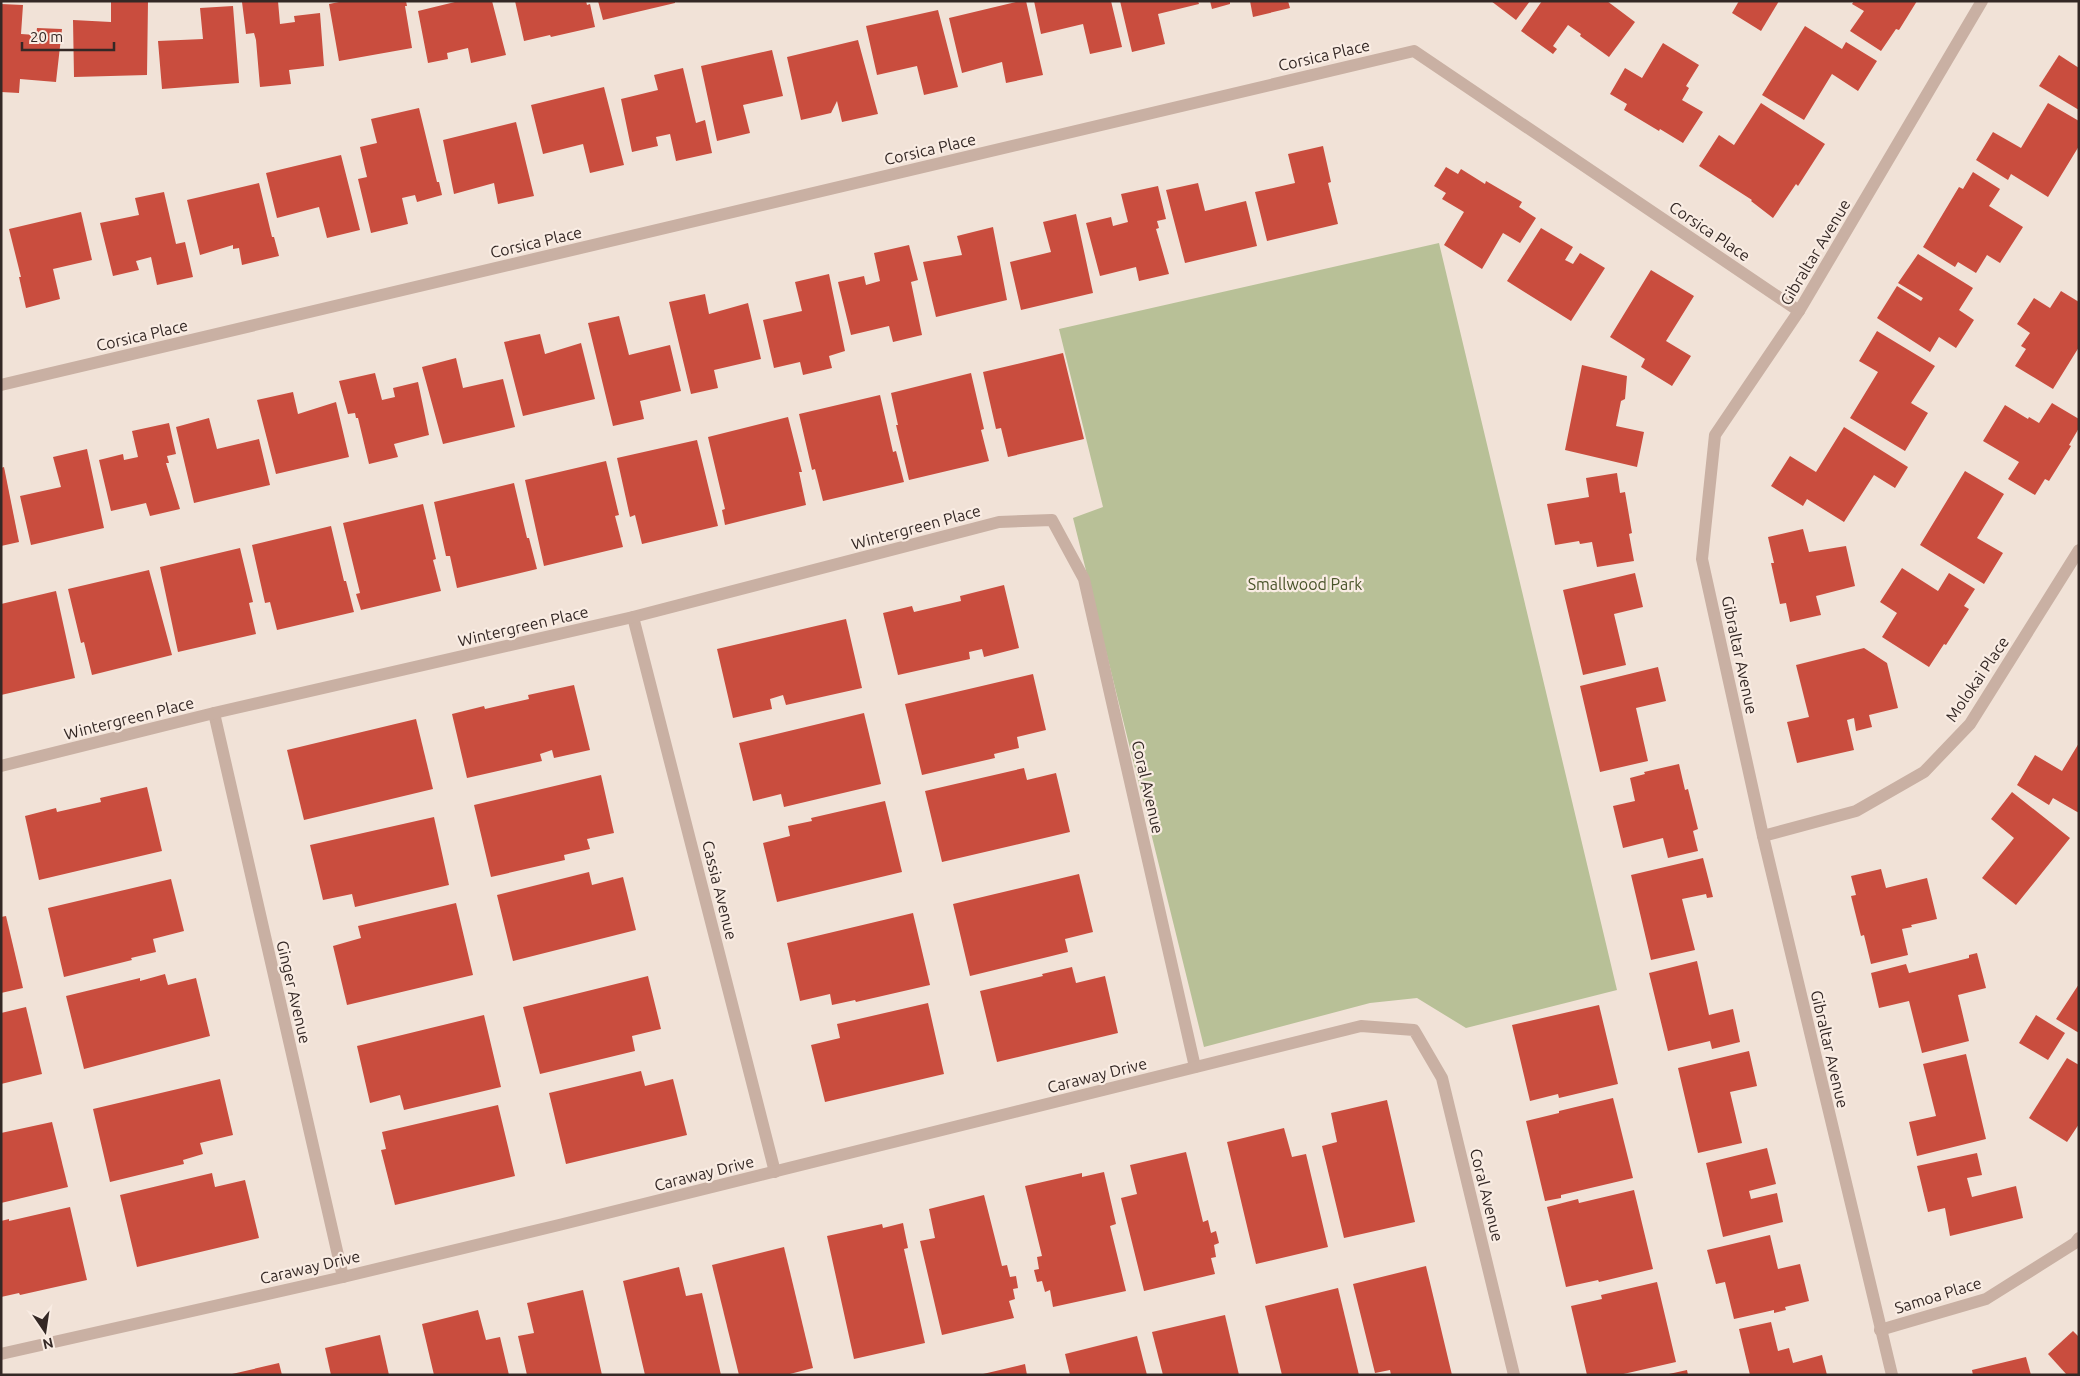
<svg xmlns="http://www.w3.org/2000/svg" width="2080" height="1376" viewBox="0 0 2080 1376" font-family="Ubuntu,sans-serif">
  <rect width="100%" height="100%" fill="#f1e2d7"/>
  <path fill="#b8c097" d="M1439,243L1617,990L1466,1028L1417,998L1370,1003L1204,1047L1073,518L1103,507L1059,329Z"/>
  <g fill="#c94d3e">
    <path d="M111,1H148L147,75L74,77L73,20L111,22Z"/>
    <path d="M278,1L280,24L295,22L294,16L320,13L324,66L289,70L291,84L260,87L256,40L254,33L246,34L242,2Z"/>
    <path d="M344,1H406L407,6H405L412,48L339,61L329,4Z"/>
    <path d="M459,1H492L506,55L471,63L468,48L447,53L448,59L428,63L418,11Z"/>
    <path d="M515,1H586L587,5L590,4L595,27L551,37L550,35L524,41Z"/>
    <path d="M598,1H675V3L603,20Z"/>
    <path d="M1020,1H1026L1043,75L1006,83L1002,62L962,73L949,18Z"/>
    <path d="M1034,1H1111L1122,47L1090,54L1083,24L1041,34Z"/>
    <path d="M1120,1H1198L1199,4L1158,14L1165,44L1132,52Z"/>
    <path d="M1210,1H1230V4L1212,9Z"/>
    <path d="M1250,1H1288L1290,8L1253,17Z"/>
    <path d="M1491,1H1530L1516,20Z"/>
    <path d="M1542,1H1607L1635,22L1609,57L1580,36L1581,34L1568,25L1553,46L1557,49L1553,54L1521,31Z"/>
    <path d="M1739,1H1779L1761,31L1732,13Z"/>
    <path d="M1854,1H1917L1899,30L1896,29L1881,51L1850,31L1864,11L1852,4Z"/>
    <path d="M1,4L23,5L21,34L36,35L37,28L62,29L56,82L20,79L19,93L1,92Z"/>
    <path d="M233,6L239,83L162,89L158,41L203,39L200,8Z"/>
    <path d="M938,10L958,87L924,95L917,66L877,75L866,26Z"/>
    <path d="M1805,26L1842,49L1846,42L1877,61L1858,91L1832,74L1804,120L1762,95Z"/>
    <path d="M858,40L878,114L842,122L837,101L831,113L801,120L787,57Z"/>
    <path d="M1663,43L1699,65L1686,86L1689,88L1682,100L1703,112L1683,143L1660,129L1659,131L1624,110L1627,104L1610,94L1625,68L1642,78Z"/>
    <path d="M772,50L783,96L743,105L750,133L717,141L701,66Z"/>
    <path d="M2059,55L2079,68V110L2039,86Z"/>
    <path d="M683,68L696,123L705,120L712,153L676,161L670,134L656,137L658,146L632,152L621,99L658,90L654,75Z"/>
    <path d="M604,87L624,165L590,173L583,144L543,154L531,105Z"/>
    <path d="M1761,103L1825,144L1798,186L1796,184L1773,218L1751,201L1752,200L1699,166L1719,135L1734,145Z"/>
    <path d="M2048,103L2079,121V146L2048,197L2011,174L2008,180L1976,160L1993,132L2021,148Z"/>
    <path d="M419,108L437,182H439L442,195L417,202L415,195L402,198L408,224L371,233L358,179L367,177L360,147L377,143L371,119Z"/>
    <path d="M516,122L534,196L498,204L494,183L454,194L443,140Z"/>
    <path d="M1323,146L1331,182L1328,183L1338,224L1267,241L1255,192L1295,183L1288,154Z"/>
    <path d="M341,155L360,230L327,238L319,207L277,218L266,173Z"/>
    <path d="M1446,167L1458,174L1461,169L1485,184L1486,181L1522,202L1519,207L1536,218L1520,243L1503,233L1482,269L1444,245L1464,212L1442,199L1446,193L1434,186Z"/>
    <path d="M1973,172L2000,189L1989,206L2023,227L2000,263L1987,255L1976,273L1958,262L1955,267L1923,247L1959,187L1963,189Z"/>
    <path d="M259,183L272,237H274L279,256L242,265L239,248L233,249V245L200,255L187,200Z"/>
    <path d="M1198,183L1205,211L1246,201L1257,246L1185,263L1166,190Z"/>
    <path d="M1158,186L1166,219L1157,221L1159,228L1156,229L1169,274L1139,281L1136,267L1100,276L1086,223L1111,217L1113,226L1128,222L1121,194Z"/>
    <path d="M164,192L176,244L185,242L193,277L157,285L151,257L136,261L139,270L113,276L100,223L139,215L135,198Z"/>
    <path d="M81,212L92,260L53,269L60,299L26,308L19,277H21L9,229Z"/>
    <path d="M1076,214L1093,293L1021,310L1010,262L1051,252L1043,222Z"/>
    <path d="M993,227L1007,300L936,317L923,262L962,255L957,236Z"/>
    <path d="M1541,228L1573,247L1565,260L1573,264L1580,253L1605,268L1571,321L1507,281Z"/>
    <path d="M909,245L918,280L911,282L922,335L893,342L889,326L851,335L838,282L864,276L866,285L880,281L874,253Z"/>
    <path d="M1918,254L1973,288L1959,310L1974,320L1956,348L1939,337L1930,352L1877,318L1897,286L1921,301L1923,298L1898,283Z"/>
    <path d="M1651,270L1694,296L1666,341L1691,356L1672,386L1641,367L1645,359L1610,337Z"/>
    <path d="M829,274L845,351L829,356L832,368L803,375L800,362L774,368L763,320L802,311L795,282Z"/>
    <path d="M2061,291L2079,302V347L2053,389L2015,366L2026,349L2021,346L2030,333L2017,324L2034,298L2050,308Z"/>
    <path d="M705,294L709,314L748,303L761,359L714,370L718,388L691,394L669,302Z"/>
    <path d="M619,316L629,355L670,345L681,391L640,401L644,419L613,426L588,323Z"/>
    <path d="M1877,331L1935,366L1911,403L1928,413L1905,451L1850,418L1878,372L1859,361Z"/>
    <path d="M540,334L545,354L581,343L595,399L523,416L504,342Z"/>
    <path d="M1063,353L1084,439L1008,457L1001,428L996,429L983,372Z"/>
    <path d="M456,358L463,388L503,379L515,427L443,444L422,367Z"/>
    <path d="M1582,365L1627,376L1625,399L1621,401L1616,426L1644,432L1637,467L1565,450Z"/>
    <path d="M375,373L382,400L395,397L393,388L418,382L429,435L394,444L398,457L369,464L358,418H356L355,413L348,414L339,381Z"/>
    <path d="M971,373L984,429L981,430L989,461L909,480L896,425H898L891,393Z"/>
    <path d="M293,392L298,414L336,402L349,457L276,474L257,400Z"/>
    <path d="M880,395L893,452L896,451L904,482L823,501L815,469L812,470L799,414Z"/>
    <path d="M2052,403L2079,419V428L2069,445L2071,446L2049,481L2045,479L2035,495L2008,479L2019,462L1983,441L2005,405L2028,419L2029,417L2039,423Z"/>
    <path d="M788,417L802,472H799L806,505L725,525L722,510L725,509L708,437Z"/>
    <path d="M209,418L217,449L259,439L270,485L194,503L176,427Z"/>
    <path d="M169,423L176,454L167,456L169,463H166L180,509L150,516L146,503L111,511L99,460L123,454L124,460L138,457L132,431Z"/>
    <path d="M1844,427L1908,467L1895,488L1874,475L1844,522L1807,499L1803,506L1771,486L1790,456L1816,472Z"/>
    <path d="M697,440L718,526L642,544L635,515L630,517L617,458Z"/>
    <path d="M87,449L104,528L31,545L20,496L61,487L53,457Z"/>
    <path d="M606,461L619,515L615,516L623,547L544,566L525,480Z"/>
    <path d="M4,467L19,542L1,546V468Z"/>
    <path d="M1965,471L2004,494L1977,538L2003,553L1984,584L1920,545Z"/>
    <path d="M1617,473L1620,493L1625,492L1632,533L1629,534L1634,561L1597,567L1592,542L1580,544L1579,541L1555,545L1547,504L1589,497L1586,478Z"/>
    <path d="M514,483L527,538H529L537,569L457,588L450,556H446L434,502Z"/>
    <path d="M423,504L436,559L433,560L441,591L361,610L356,594L360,593L343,523Z"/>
    <path d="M331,526L344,581H346L354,612L277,630L270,602L265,603L252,545Z"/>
    <path d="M1803,529L1809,552L1846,546L1855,586L1816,596L1821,615L1790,622L1786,603L1780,604L1771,563H1774L1768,537Z"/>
    <path d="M240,548L253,602L249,603L256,634L178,652L160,567Z"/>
    <path d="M1902,568L1938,591L1949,573L1975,589L1964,606L1969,609L1946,645L1944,644L1929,667L1882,637L1897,613L1880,602Z"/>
    <path d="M149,570L172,655L92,675L84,642L81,643L68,589Z"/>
    <path d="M1635,573L1643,607L1614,614L1626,665L1583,675L1563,590Z"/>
    <path d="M1004,585L1019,648L984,657L982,649L969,652L970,659L898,675L883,613L912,606L914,612L961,601L960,596Z"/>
    <path d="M56,591L75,678L1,695V604Z"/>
    <path d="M846,619L862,688L786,705L783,695L770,699L772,709L733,718L717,649Z"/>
    <path d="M1864,648L1887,663L1898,708L1869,715L1872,727L1856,731L1854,718L1847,720L1854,750L1797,763L1787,722L1809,717L1796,665Z"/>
    <path d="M1658,667L1666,701L1636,708L1648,761L1600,772L1580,686Z"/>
    <path d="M1033,674L1046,730L1017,737L1019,748L994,754L995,758L922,775L905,704Z"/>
    <path d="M574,685L590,750L554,758L552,750L540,754L542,761L467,778L452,714L484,706L485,709L529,699L528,695Z"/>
    <path d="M864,713L881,784L784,807L781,794L753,801L739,743Z"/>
    <path d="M416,719L433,789L304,820L287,750Z"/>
    <path d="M2079,743V813L2053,798L2049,805L2017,785L2035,755L2062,771Z"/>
    <path d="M1679,764L1685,790L1688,789L1698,829L1693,831L1698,851L1668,858L1663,838L1623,848L1613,806L1635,801L1630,778L1645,774L1644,772Z"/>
    <path d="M1024,768L1027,780L1056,773L1070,832L942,862L925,791Z"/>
    <path d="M601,775L614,833L587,839L590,849L564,855L565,860L491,877L474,805Z"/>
    <path d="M147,787L162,851L39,880L25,816L56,808L57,812L101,802L100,798Z"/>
    <path d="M2012,792L2070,838L2016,905L1982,878L2014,838L1991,819Z"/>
    <path d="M885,801L902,872L777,902L763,843L790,836L788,826L812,821L811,818Z"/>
    <path d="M434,817L449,885L355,907L352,894L323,900L310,845Z"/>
    <path d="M1703,858L1713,897L1707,898L1706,894L1682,899L1695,950L1651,960L1631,875Z"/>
    <path d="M1881,869L1886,888L1927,878L1937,919L1911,925L1912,927L1902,929L1908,955L1871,964L1864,935L1861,936L1851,896L1856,895L1851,876Z"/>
    <path d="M589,872L592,885L623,877L636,930L513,961L497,895Z"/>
    <path d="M1079,874L1093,932L1065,939L1068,952L970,976L953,904Z"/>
    <path d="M171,879L184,931L153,939L156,952L131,958L132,960L64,977L48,908Z"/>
    <path d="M456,903L473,975L347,1005L333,946L361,938L358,926Z"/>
    <path d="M913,913L930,985L856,1002L855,1000L832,1005L830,994L800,1001L787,943Z"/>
    <path d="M6,916L23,988L1,993V917Z"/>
    <path d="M1977,953L1986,988L1958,995L1969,1041L1922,1053L1909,1001L1879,1008L1871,973L1906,964L1909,973L1969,958V955Z"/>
    <path d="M1697,961L1709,1015L1733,1009L1740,1042L1712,1049L1710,1041L1668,1051L1649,973Z"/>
    <path d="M1072,967L1076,983L1105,976L1118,1033L997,1062L980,991L1043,976L1042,974Z"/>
    <path d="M165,974L168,985L196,978L210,1036L84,1069L66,996L140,978V981Z"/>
    <path d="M648,976L661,1029L632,1036L635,1051L540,1074L523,1007Z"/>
    <path d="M2079,984V1033L2056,1019Z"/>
    <path d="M928,1003L944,1074L825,1102L811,1045L840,1038L837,1024Z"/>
    <path d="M1599,1005L1618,1084L1559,1098L1558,1094L1530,1101L1512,1025Z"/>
    <path d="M26,1007L42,1074L1,1084V1013Z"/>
    <path d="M484,1015L501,1087L404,1110L400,1095L370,1103L357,1046Z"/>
    <path d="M2036,1015L2065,1033L2048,1060L2019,1043Z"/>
    <path d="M1749,1051L1757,1086L1730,1092L1742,1143L1698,1153L1678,1068Z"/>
    <path d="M1966,1054L1986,1139L1917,1156L1909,1122L1936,1116L1923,1064Z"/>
    <path d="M2067,1058L2079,1065V1124L2067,1142L2029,1118Z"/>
    <path d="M641,1071L645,1086L673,1079L687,1135L566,1164L549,1093Z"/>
    <path d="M220,1079L233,1135L200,1143L203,1154L183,1160L184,1164L110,1182L93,1109Z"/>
    <path d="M1613,1098L1633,1178L1561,1195V1198L1545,1201L1526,1121L1559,1113V1111Z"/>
    <path d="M1387,1100L1415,1222L1344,1238L1322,1146L1337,1142L1331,1113Z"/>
    <path d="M498,1105L515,1176L395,1205L381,1150L386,1149L382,1132Z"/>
    <path d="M52,1122L68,1187L1,1203V1133Z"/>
    <path d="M1284,1128L1292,1157L1306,1154L1328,1247L1256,1264L1227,1142Z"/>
    <path d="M1767,1148L1776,1184L1749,1191L1751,1199L1777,1193L1783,1222L1723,1237L1706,1163Z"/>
    <path d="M1186,1152L1203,1222L1208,1220L1211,1233L1216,1231L1219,1243L1214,1245L1216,1257L1211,1258L1215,1274L1144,1291L1121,1198L1137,1194L1130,1165Z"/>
    <path d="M1977,1153L1982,1175L1967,1178L1972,1197L2016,1186L2023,1218L1950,1236L1945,1208L1928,1212L1917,1166Z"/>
    <path d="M1104,1172L1116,1224L1110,1226L1126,1291L1053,1307L1050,1290L1045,1292L1042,1281L1037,1282L1034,1270L1039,1269L1037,1257L1042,1256L1025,1186L1082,1173V1177Z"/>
    <path d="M212,1173L215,1187L245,1180L259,1238L137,1267L120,1195Z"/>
    <path d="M1634,1190L1653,1269L1599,1282L1598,1280L1566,1287L1547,1207L1578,1199L1579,1203Z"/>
    <path d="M984,1195L1002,1266L1007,1265L1010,1277L1016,1276L1018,1288L1013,1289L1015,1299L1009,1301L1014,1318L942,1335L920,1241L935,1238L929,1209Z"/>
    <path d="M70,1207L87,1280L20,1295L19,1293L1,1297V1221L9,1219V1221Z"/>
    <path d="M903,1223L908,1248L904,1249L925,1343L854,1359L827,1236L882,1224L883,1228Z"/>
    <path d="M1770,1235L1778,1269L1800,1264L1809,1301L1785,1307L1786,1310L1774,1313V1310L1734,1319L1725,1282L1716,1284L1707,1250Z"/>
    <path d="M784,1247L813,1368L786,1375H739L712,1265Z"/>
    <path d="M1426,1266L1452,1375H1391L1390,1370L1375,1373L1353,1284Z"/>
    <path d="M679,1267L686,1296L702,1293L721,1375H645L623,1281Z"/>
    <path d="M1657,1282L1676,1362L1619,1375H1587L1571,1306L1602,1299L1601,1295Z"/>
    <path d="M1338,1288L1359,1375H1282L1265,1306Z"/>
    <path d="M583,1290L602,1375H527L518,1336L534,1333L527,1303Z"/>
    <path d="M478,1310L486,1340L500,1337L509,1375H434L422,1324Z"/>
    <path d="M1225,1315L1239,1375H1163L1152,1332Z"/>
    <path d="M1771,1322L1778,1351L1789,1348L1793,1363L1822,1355L1827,1375H1750L1739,1329Z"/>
    <path d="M2073,1331L2079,1337V1375H2067L2048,1354Z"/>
    <path d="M380,1335L389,1375H331L325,1348Z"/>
    <path d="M1137,1336L1147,1375H1070L1065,1354Z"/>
    <path d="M2026,1357L2031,1375H1973L1972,1370Z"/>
    <path d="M279,1363L282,1375H232V1374Z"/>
    <path d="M1025,1364L1027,1375H984L983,1374Z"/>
    <path d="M1687,1370L1688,1375H1669V1374Z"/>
  </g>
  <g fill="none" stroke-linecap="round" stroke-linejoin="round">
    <g stroke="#c9b0a3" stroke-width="12">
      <path d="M1,385L1414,51L1799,311"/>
      <path d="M633,617L775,1172"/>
      <path d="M214,713L343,1277"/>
      <path d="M1,766L214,713L633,617L999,522L1052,520L1084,579L1195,1067"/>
      <path d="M1763,836L1856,811L1924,772L1970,724L2079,550"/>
      <path d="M1880,1330L1986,1299L2075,1243L2079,1238"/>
      <path d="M1,1354L343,1277L559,1225L1361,1026L1414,1030L1442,1078L1514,1375"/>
      <path d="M1892,1375L1763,836L1702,559L1715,435L1799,311L1982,1"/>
    </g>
  </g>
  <g text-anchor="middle" stroke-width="4.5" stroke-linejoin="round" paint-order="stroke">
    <g font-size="16" fill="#342825" stroke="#f9ece3">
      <text transform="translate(1324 55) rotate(-13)" y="6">Corsica Place</text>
      <text transform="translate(930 149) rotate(-13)" y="6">Corsica Place</text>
      <text transform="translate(1710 231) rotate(34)" y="6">Corsica Place</text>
      <text transform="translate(536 242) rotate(-13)" y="6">Corsica Place</text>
      <text transform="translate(1815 252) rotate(-59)" y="6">Gibraltar Avenue</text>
      <text transform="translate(142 335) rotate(-13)" y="6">Corsica Place</text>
      <text transform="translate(916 527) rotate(-15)" y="6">Wintergreen Place</text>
      <text transform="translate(523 626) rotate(-13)" y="6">Wintergreen Place</text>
      <text transform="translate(1740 655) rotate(78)" y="6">Gibraltar Avenue</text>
      <text transform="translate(1977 679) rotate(-56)" y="6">Molokai Place</text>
      <text transform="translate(129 718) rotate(-14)" y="6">Wintergreen Place</text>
      <text transform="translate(1148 787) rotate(77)" y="6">Coral Avenue</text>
      <text transform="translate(720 890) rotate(76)" y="6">Cassia Avenue</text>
      <text transform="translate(294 992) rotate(77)" y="6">Ginger Avenue</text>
      <text transform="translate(1830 1049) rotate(77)" y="6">Gibraltar Avenue</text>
      <text transform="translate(1097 1075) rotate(-14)" y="6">Caraway Drive</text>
      <text transform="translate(704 1173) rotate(-14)" y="6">Caraway Drive</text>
      <text transform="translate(1487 1195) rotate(76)" y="6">Coral Avenue</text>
      <text transform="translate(310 1267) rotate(-13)" y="6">Caraway Drive</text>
      <text transform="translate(1938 1295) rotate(-17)" y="6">Samoa Place</text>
    </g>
    <g font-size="16" fill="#495329" stroke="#f9ece3">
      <text x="1305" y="590">Smallwood Park</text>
    </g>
  </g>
  <rect width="2080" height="1376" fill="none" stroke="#342825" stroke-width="5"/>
  <g transform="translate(45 1331) rotate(167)" stroke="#f9ece3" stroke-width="4" paint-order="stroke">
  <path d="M0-4L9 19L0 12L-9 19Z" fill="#342825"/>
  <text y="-8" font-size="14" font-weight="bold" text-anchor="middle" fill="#342825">N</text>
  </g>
  <path d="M22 42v8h92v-8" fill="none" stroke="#342825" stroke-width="2.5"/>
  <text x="30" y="42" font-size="15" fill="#342825" stroke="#f9ece3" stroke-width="4" paint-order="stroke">20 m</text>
</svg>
